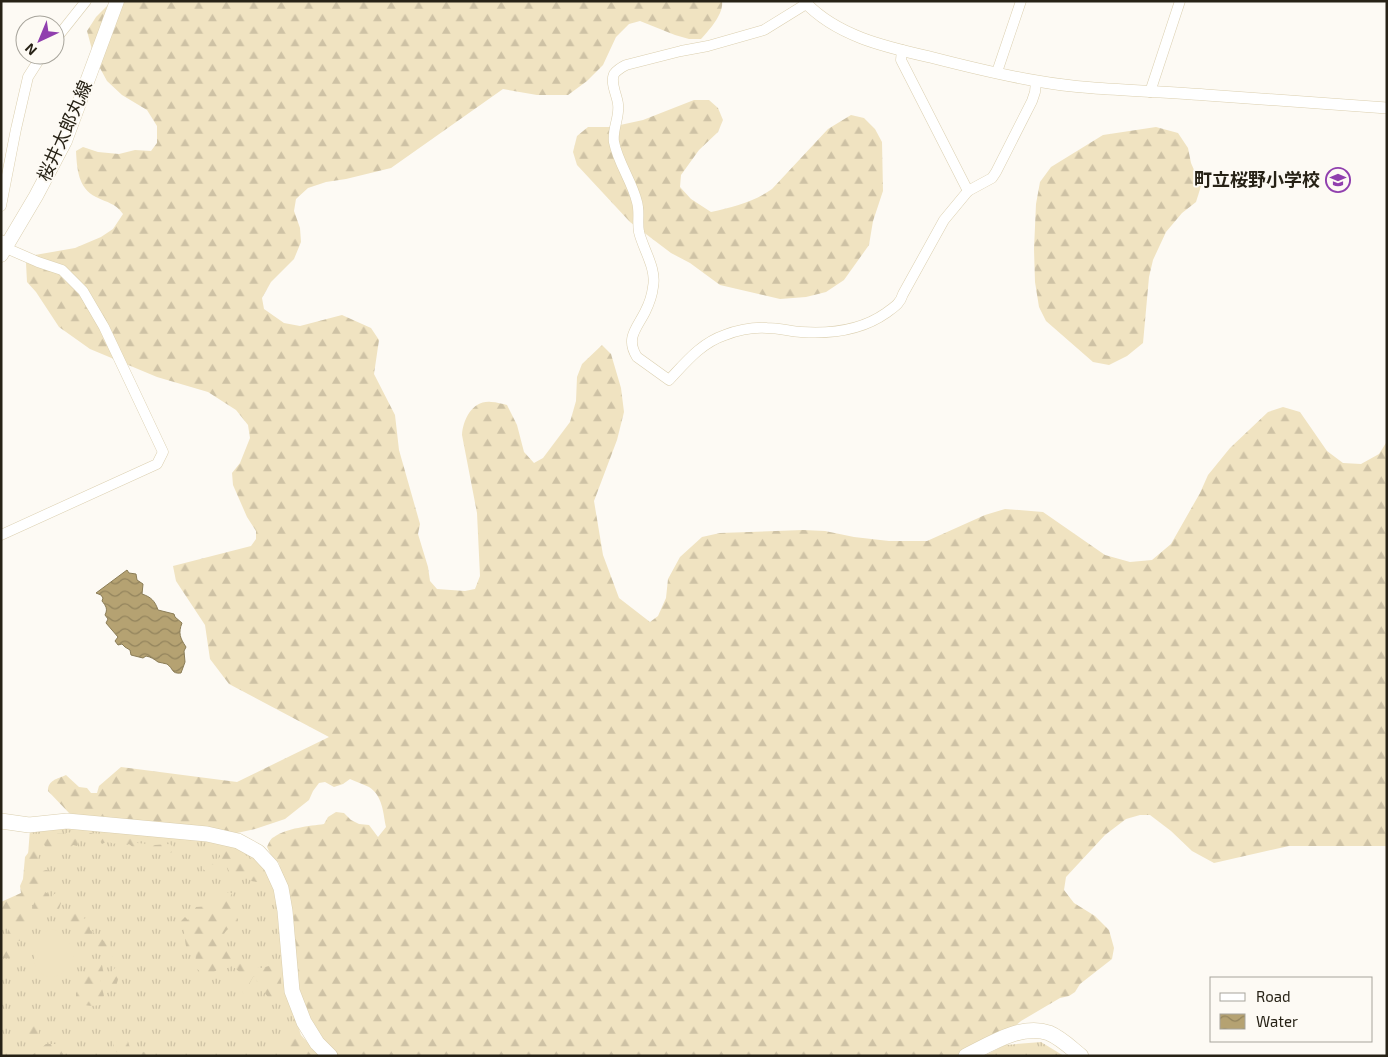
<svg xmlns="http://www.w3.org/2000/svg" width="1388" height="1057" viewBox="0 0 1388 1057" font-family="'Exo 2','Noto Sans JP',sans-serif">
  <defs>
    <pattern id="grass-tufts" width="24" height="20" patternUnits="userSpaceOnUse" patternTransform="scale(1.25)"><rect width="24" height="20" fill="#f0e3c1"/><path d="M3 7l-1-3M5 7V3M7 7l1-3M15 17l-1-3M17 17v-4M19 17l1-3" fill="none" stroke="#cec2a5"/></pattern>
    <pattern id="forest-firs" width="22" height="20" patternUnits="userSpaceOnUse" patternTransform="scale(1.25)"><rect width="22" height="20" fill="#f0e3c1"/><path d="M5 1l3.5 6h-7zM16 11l3.5 6h-7z" fill="#cec2a5"/></pattern>
    <pattern id="water-waves" width="16" height="10" patternUnits="userSpaceOnUse" patternTransform="scale(1.25)"><rect width="16" height="10" fill="#b5a272"/><path d="M0 5q4-4 8 0t8 0" fill="none" stroke="#93845d"/></pattern>
  </defs>
  <rect width="100%" height="100%" fill="#fdfaf4"/>
  <g fill="url(#grass-tufts)">
    <path d="M76,828L223,842L242,850L262,864L273,886L277,906L284,983L301,1035L320,1056H1V907L25,894L30,829Z"/>
    <path d="M1041,1042L1064,1056H984L1005,1045Z"/>
  </g>
  <g fill="url(#forest-firs)">
    <path d="M112,1H722C724,14 709,30 701,39H689L675,35L640,21L629,24L616,37L603,65L587,81L568,95H537L503,89L391,168L346,179L326,182L308,188L296,199L294,211L300,228L301,242L294,259L271,282L262,298L264,309L284,323L300,326L342,315L371,328L379,340L374,374L395,415L399,450L420,524L418,534L428,567L430,581L437,589L465,591L475,589L480,576L477,513L462,435C463,419 473,400 491,402C497,402 502,404 507,405L517,425L524,452L534,463L543,458L570,422L576,401L577,377L582,364L602,345L611,354L621,388L624,412L617,440L594,501L603,555L619,598L650,622L658,616L666,598L668,579L680,557L702,537L720,533L803,530L825,531L854,537L889,541H927L985,515L1005,509L1043,512L1105,555L1130,562L1152,560L1171,544L1200,493L1208,475L1230,448L1268,412L1283,407L1300,412L1327,451L1343,463L1361,464L1379,454L1386,443L1387,435V846H1289L1214,863L1192,851L1171,831L1150,815H1140L1126,819L1105,835L1066,877L1064,890L1074,903L1095,916L1109,930L1114,948L1112,959L1080,984L1075,992L1069,996L1060,998L1021,1021L979,1056H324L295,977L297,959L279,863L272,857L267,847C269,843 270,839 274,837C286,828 310,826 324,824L328,817L336,812L344,813L351,820L359,824L369,825L378,837L386,827C383,813 383,796 369,787C363,784 356,782 350,779L343,784L334,787L325,782L319,783L313,791L309,800L285,819L255,829L228,835L70,814L48,791C48,780 57,779 66,775L79,787L87,788L91,793H97L99,786L121,767L237,782L329,737L229,684L210,659L205,625L176,581L173,566L251,546L256,539V531L247,517L233,485L232,473L240,463L250,438L248,425L236,410L208,392L157,377L90,349L59,327L36,292L27,282L26,263L35,255L75,248L101,237L113,229L123,214C115,203 108,203 96,197C78,188 77,169 76,151L83,147L98,152L119,154L135,150L151,151L157,143V126L147,110L122,95L107,81L94,57L87,31L96,17Z"/>
    <path d="M694,100H709L718,108L723,120L718,132L699,150L681,175L680,187L691,199L711,212C733,207 754,202 772,189L828,129L851,115L864,118L875,129L882,142L883,191L873,221L869,245L844,280L826,292L806,297L780,299L720,285L690,263L671,253L630,222L577,165L573,152L577,136L588,127H611L643,120Z"/>
    <path d="M1156,127L1178,133L1188,148L1191,163L1201,186L1196,202L1182,213L1166,232L1153,260L1149,277L1143,343L1127,356L1109,365L1093,362L1046,321L1039,307L1035,282L1034,249L1036,204L1040,182L1051,167L1103,135Z"/>
    <path d="M68,832L78,836L79,841L77,846L73,845L70,848L63,849L62,845H59L57,849C50,850 46,850 43,842L41,843L37,839L39,837C46,835 58,833 65,834Z"/>
    <path d="M90,833L100,834L104,833C111,835 116,834 122,838L126,835L137,843L148,844L152,846L155,845L170,844L174,848L171,853L167,849L164,851L158,850L156,852H153L151,849L147,851H145L144,848L141,850L136,847L134,848L129,844L127,845L122,842L119,844C114,843 111,845 108,839L106,842L102,844L100,841H95L93,838L91,841L84,840L83,837L87,836Z"/>
    <path d="M223,847L227,848H232L236,855V862L241,856L239,853L241,852L268,870V877L266,882L259,879L257,882L251,881L244,872H242L239,874L236,872L233,874L230,873L227,867L222,869L217,865L210,864L208,870H204L201,864L202,860L218,859L220,857V851Z"/>
    <path d="M33,848L37,850L39,854L37,870L39,872L46,870L51,871L56,876C52,882 47,884 43,890L49,895V898L51,899L54,894L57,893V897L61,903L57,915H53V911L50,912V906L48,902L41,906L42,911L39,914L34,913L32,908L35,901L26,896L21,899L20,902H21C17,913 10,912 1,914V902L21,893L20,886L23,879L25,857L31,849Z"/>
    <path d="M223,892L232,893L228,901H236L238,906L233,908L234,914L238,919L237,926C230,927 227,929 224,934L219,935L213,939L217,944L228,949L231,956L236,955L242,957L247,964L261,968L269,966L280,971L283,1002L279,998L271,1001L264,992L266,979L262,978L257,982L256,976L253,977L244,994L242,991V986L240,982C243,974 238,970 232,966L225,969L222,975L218,974L217,970L206,977L195,967L196,953L194,948L191,949L188,953C186,949 183,931 185,926L180,922L185,917L188,920L196,907C208,907 219,904 223,892Z"/>
    <path d="M74,906H79L78,913H81L83,916V919L86,918L88,920L87,926H90V930L94,932L90,936L83,934L81,927L71,925L64,916L67,912H71V910Z"/>
    <path d="M24,908L25,911L31,912L30,918L33,917L32,919C18,926 19,925 20,941H17L14,944L16,948C15,956 9,961 1,957V946L6,939L8,930Z"/>
    <path d="M97,934L104,941H108L110,944V948L113,952V957H110C108,952 103,948 98,948V946L93,943L92,938Z"/>
    <path d="M96,961L102,965L104,975C97,982 103,988 104,996L101,1000L100,1005C96,1006 88,1006 84,1005L82,1002H79L76,1000V993L78,990C77,983 73,981 77,973H87L90,971Z"/>
    <path d="M116,967L120,968C118,979 118,991 106,993L104,989L105,986L104,982L105,975L113,974V970Z"/>
    <path d="M31,1017H36C35,1022 39,1027 39,1033L37,1036L34,1034H28L26,1030L27,1019Z"/>
    <path d="M292,1023L299,1038L312,1056H286C281,1047 286,1034 289,1025Z"/>
    <path d="M126,1035L130,1048L133,1052L138,1051L145,1052L148,1056C137,1056 123,1057 115,1051L117,1047H114L113,1040Z"/>
    <path d="M46,1044H67V1052L61,1056L57,1050H54L47,1054V1056H31Z"/>
  </g>
  <path fill="#f0e3c1" d="M51,929C62,931 69,941 74,950C74,967 53,989 38,970C36,968 34,963 34,960C34,952 40,941 44,934L45,932Z"/>
  <path fill="url(#water-waves)" stroke="#8a7c56" d="M127,570L129,573L136,574L137,580L143,584L142,594C151,597 155,601 158,610L174,614L175,617L182,623C178,633 180,638 186,647L184,651L185,662L181,673C171,674 174,669 167,664C164,663 161,663 158,662C154,659 151,657 146,656L143,658L131,655L130,650L125,647L122,644L118,645L115,641L118,637L106,623L108,619L105,615C108,609 106,606 102,601L103,598L101,595L96,593Z"/>
  <g fill="none" stroke-linecap="round" stroke-linejoin="round">
    <defs>
      <g id="minor">
        <path d="M808,1L806,4L764,30L708,46L681,51L626,65C622,67 617,70 614,74C610,83 617,95 618,104C620,117 612,129 614,142C618,163 632,181 637,202C640,212 637,222 639,232C643,249 657,269 653,287C652,296 649,304 645,312C637,328 625,338 637,357L669,380C686,362 701,343 725,335C738,330 753,327 767,328C778,328 790,331 801,332C830,334 862,330 886,313C894,307 900,304 903,294L944,220L968,191L992,178L996,172L1032,101L1035,92L1036,81"/>
        <path d="M55,40L86,1"/>
        <path d="M902,50L901,60L968,191"/>
        <path d="M997,72L1021,1"/>
        <path d="M1150,92L1180,1"/>
        <path d="M1,206L16,129L28,77L42,55"/>
        <path d="M1,240L6,248L38,262L62,270L83,291L104,327L163,452L157,464L1,535"/>
      </g>
      <path id="tertiary" d="M804,1C836,36 886,47 930,57C965,66 1001,75 1037,81C1093,91 1150,90 1206,95C1266,99 1326,104 1387,108"/>
      <path id="secondary" d="M1,255L36,196L65,141L117,1"/>
      <g id="primary">
        <path d="M1,821L29,825L67,821L207,834L238,841L258,852L271,866L281,888L285,911L292,991L304,1022L317,1043L330,1056"/>
        <path d="M966,1056C990,1044 1022,1023 1049,1033C1061,1038 1071,1048 1081,1056"/>
      </g>
    </defs>
    <use href="#minor" stroke="#dbcfaf" stroke-width="11"/>
    <use href="#tertiary" stroke="#dbcfaf" stroke-width="12"/>
    <use href="#secondary" stroke="#dbcfaf" stroke-width="15"/>
    <use href="#primary" stroke="#dbcfaf" stroke-width="16"/>
    <use href="#minor" stroke="#fff" stroke-width="10"/>
    <use href="#tertiary" stroke="#fff" stroke-width="11"/>
    <use href="#secondary" stroke="#fff" stroke-width="14"/>
    <use href="#primary" stroke="#fff" stroke-width="15"/>
  </g>
  <defs>
    <symbol id="school-ring" viewBox="-11 -11 22 22"><circle r="9.5" fill="#fdfaf4" stroke="#903fae" stroke-width="1.5"/><path d="M0-5L7-2L0 1L-7-2ZM-4 1L0 2.5L4 1V4Q0 6-4 4Z" fill="#903fae"/></symbol>
  </defs>
  <g fill-rule="evenodd">
    <use href="#school-ring" x="1324" y="166" width="28" height="28"/>
  </g>
  <g text-anchor="middle" stroke-width="4" stroke-linejoin="round" paint-order="stroke">
    <g font-size="18" fill="#272216" stroke="#fdfaf4">
      <text transform="translate(65 131) rotate(-66)" y="6">桜井太郎丸線</text>
    </g>
    <g font-size="18" font-weight="bold" fill="#272216" stroke="#fdfaf4" text-anchor="end">
      <text x="1320" y="186">町立桜野小学校</text>
    </g>
  </g>
  <rect width="1388" height="1057" fill="none" stroke="#272216" stroke-width="5"/>
  <rect x="1210" y="977" width="162" height="65" fill="#fdfaf4" stroke="#a7a49b"/>
  <rect x="1220" y="993" width="25" height="8" fill="#ffffff" stroke="#a7a49b"/>
  <text x="1256" y="1002" font-size="15" fill="#272216">Road</text>
  <rect x="1220" y="1014" width="25" height="15" fill="url(#water-waves)" stroke="#a7a49b"/>
  <text x="1256" y="1027" font-size="15" fill="#272216">Water</text>
  <g transform="translate(40 40) rotate(224)"><circle r="24" fill="#fdfaf4" stroke="#a7a49b"/>
  <path d="M0-4L9 19L0 12L-9 19Z" fill="#903fae"/>
  <text y="-8" font-size="14" font-weight="bold" text-anchor="middle" fill="#272216">N</text>
  </g>
</svg>
